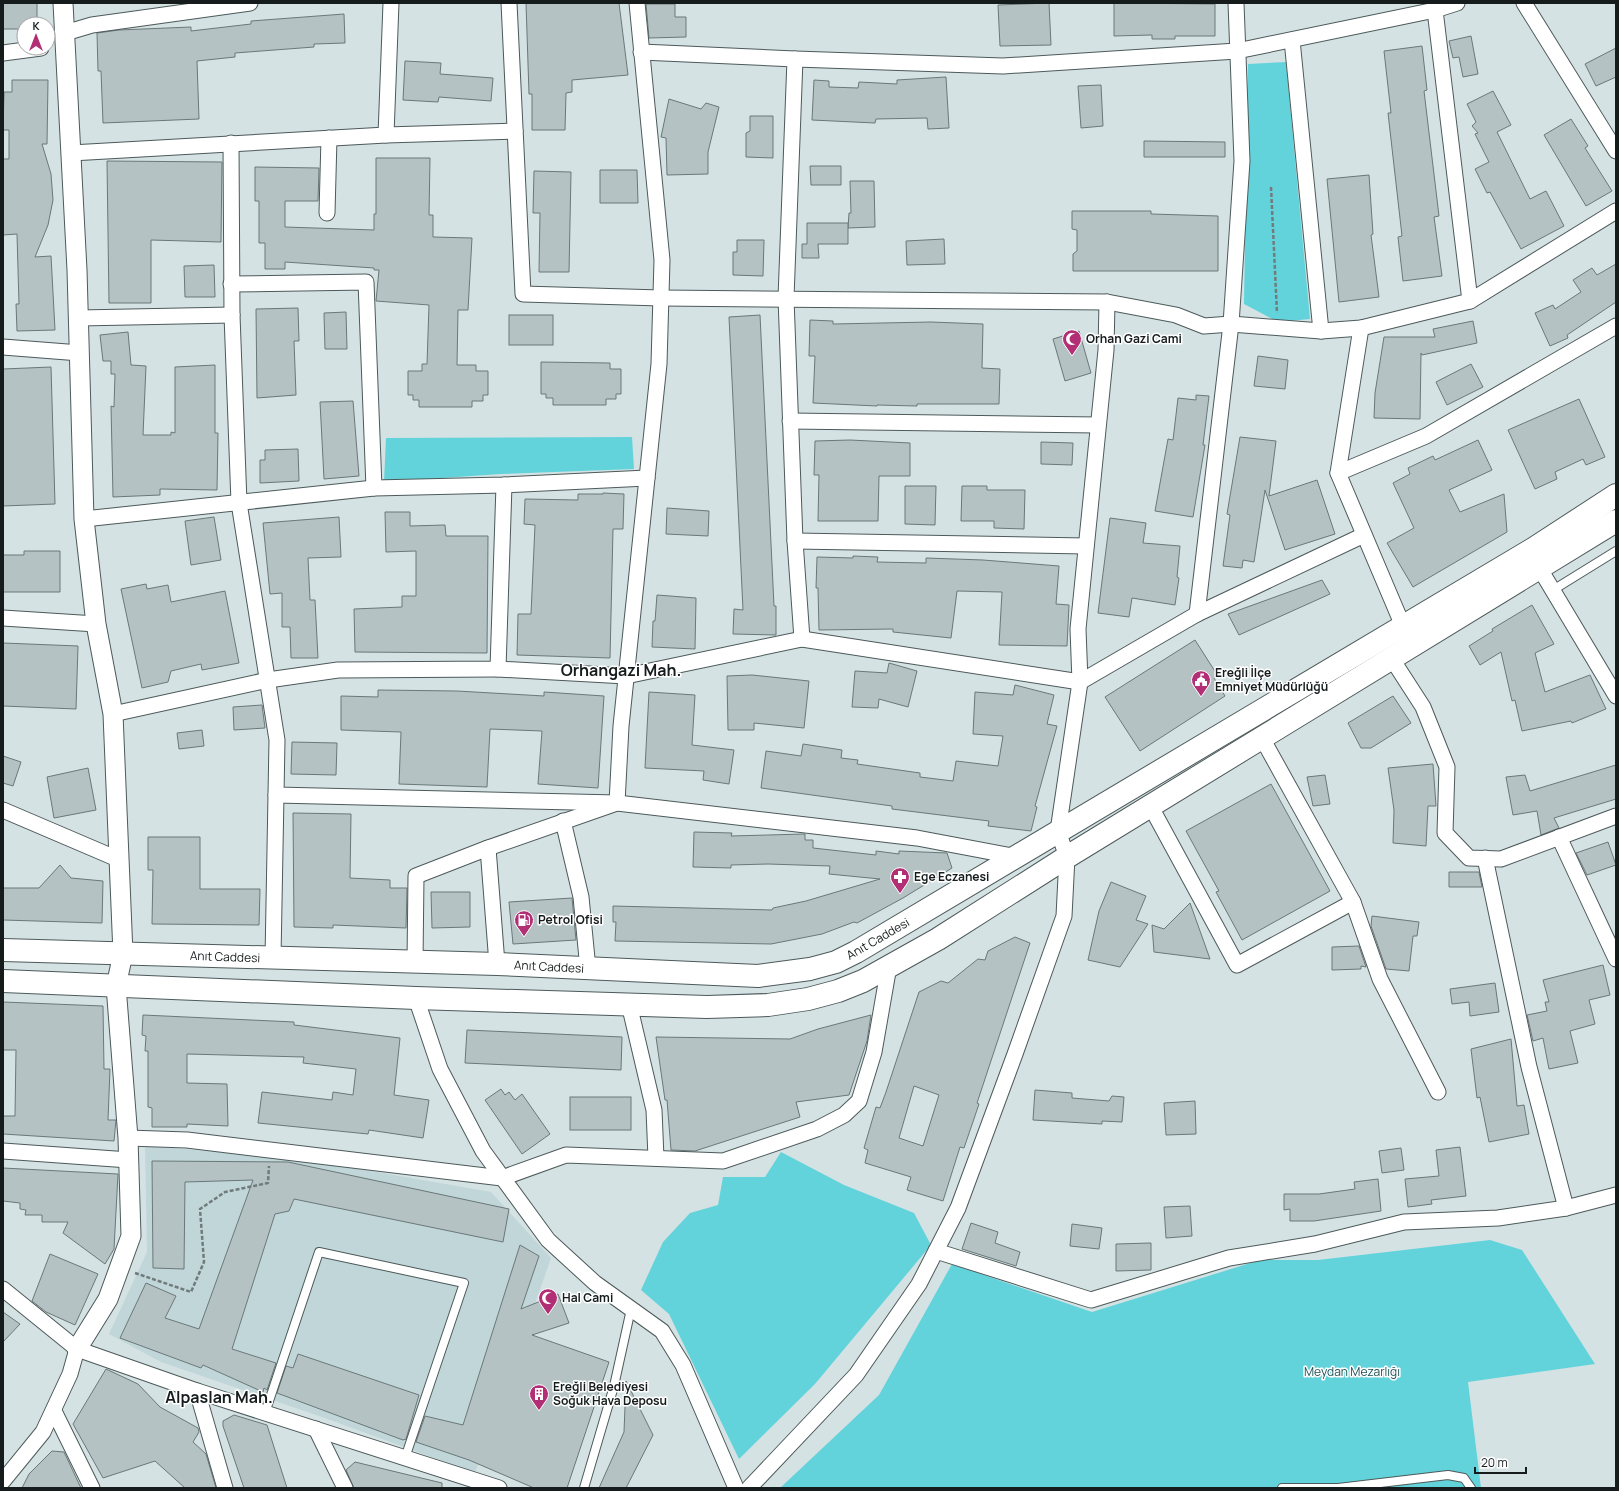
<svg xmlns="http://www.w3.org/2000/svg" width="1619" height="1491" viewBox="0 0 1619 1491" font-family="Manrope,sans-serif">
  <rect width="100%" height="100%" fill="#d4e2e3"/>
  <path fill="#c0d6d8" d="M145,1146L296,1158L491,1192L551,1258L475,1473L322,1417L161,1362L109,1334L147,1252Z"/>
  <g fill="#63d3db">
    <path d="M1286,62L1310,319L1278,322L1244,304L1248,64Z"/>
    <path d="M632,437L634,469L501,474L384,482L386,438Z"/>
    <path d="M781,1152L844,1185L914,1213L931,1245L815,1384L739,1459L669,1314L641,1290L663,1242L690,1213L718,1205L723,1177H765Z"/>
    <path d="M1490,1240L1522,1250L1595,1364L1468,1382L1481,1488H780L879,1395L952,1264L1092,1312L1260,1260H1318Z"/>
  </g>
  <g fill="#b4c2c4" stroke="#6b7879" fill-rule="evenodd">
    <path d="M3,3H37V24H24V29H3Z"/>
    <path d="M526,3H619L628,75L572,80V92L566,93L565,130H532V94H529Z"/>
    <path d="M1049,3L1051,45L1000,46L998,5Z"/>
    <path d="M1114,3L1215,4V36H1175V39H1152V35L1114,36Z"/>
    <path d="M646,4H675V17H686V37L649,38Z"/>
    <path d="M344,14L345,43L314,44V47L235,53V57L197,61L199,119L103,123L101,71H98L97,33L119,30L191,27V31L251,24V21Z"/>
    <path d="M1471,36L1478,74L1463,77L1459,57L1453,58L1449,41Z"/>
    <path d="M1422,46L1427,90L1424,91L1439,216L1434,217L1442,276L1403,281L1398,237L1402,236L1388,113H1391L1384,51Z"/>
    <path d="M1616,48V77L1596,86L1585,64Z"/>
    <path d="M405,61L441,63L440,74L493,78L491,101L439,97L438,102L403,100Z"/>
    <path d="M946,77L949,128L928,129L927,118L876,119L875,123L812,120L814,80L829,81V87L858,88L859,82L897,84V80Z"/>
    <path d="M12,80H48L47,144H42L51,174L53,200L48,225L35,257L51,256L55,330L17,331L16,304H19L17,234L3,235V159H9V130H3L4,92H12Z"/>
    <path d="M1101,85L1103,126L1081,128L1078,86Z"/>
    <path d="M1493,91L1511,125L1497,132L1530,199L1546,191L1564,226L1521,249L1490,192L1487,193L1475,169L1489,162L1475,134L1478,133L1472,126L1476,122L1467,104Z"/>
    <path d="M669,99L701,109L706,103L719,107L708,152V174L667,175L666,138L661,137Z"/>
    <path d="M750,116H773V158L746,157V133L750,131Z"/>
    <path d="M1571,119L1588,146L1585,148L1612,191L1586,206L1544,135Z"/>
    <path d="M1144,141L1225,142V157H1144Z"/>
    <path d="M376,158H430L429,215H433V237L472,238L468,310H458L457,365H476V371H488V395H483V401H472V407H419V400H413V395H408V371H422V364H427L429,305L376,301L379,270H374V268L285,262V269H265V243H259V201H255V167L319,168L318,201H285V227L374,230V214H376Z"/>
    <path d="M107,161L222,162L221,242L151,240V303H109Z"/>
    <path d="M810,166H841V185H811Z"/>
    <path d="M600,170H637L638,203H600Z"/>
    <path d="M534,171L571,172L569,272H539L540,213H533Z"/>
    <path d="M1369,175L1373,234L1371,235L1379,297L1339,302L1327,179Z"/>
    <path d="M850,181H874L875,227L848,228L849,213H851Z"/>
    <path d="M1072,211H1151V214L1218,216V271H1073V254L1077,251V230L1072,229Z"/>
    <path d="M807,223H848V244H818L819,258H802V244H807Z"/>
    <path d="M944,239L945,264L907,265L906,241Z"/>
    <path d="M737,240H764L763,276L733,275V252H737Z"/>
    <path d="M1616,264V302L1567,335L1568,338L1550,346L1535,313L1553,305L1555,309L1581,292L1573,280L1592,268L1597,275Z"/>
    <path d="M214,265L215,297H185L184,266Z"/>
    <path d="M298,308L299,341H294L296,395L257,398L256,309Z"/>
    <path d="M346,312L347,349H325L324,313Z"/>
    <rect x="509" y="315" width="44" height="30"/>
    <path d="M760,315L774,606H776V635L733,634L734,609L743,610L729,317Z"/>
    <path d="M810,320L833,321V324L931,322L983,324L982,368L1000,369L999,404H917V406L877,405V406L813,403L815,356H809Z"/>
    <path d="M1473,321L1477,343L1422,355L1421,353L1420,419L1374,418L1375,393L1384,337H1435L1433,329Z"/>
    <path d="M1079,331L1091,373L1065,381L1053,339Z"/>
    <path d="M128,332L131,365L146,366L143,435H171V432L175,433V367L215,365V433H218L217,490L160,489V495L113,497L111,406L114,407L115,374H111V361H103L100,335Z"/>
    <path d="M1258,356L1288,360L1285,389L1254,386Z"/>
    <path d="M541,362L610,363V369H621V394H616V399H606V405H553V398H546V394H541Z"/>
    <path d="M1471,364L1483,387L1447,405L1436,382Z"/>
    <path d="M51,367L55,504L3,506V369Z"/>
    <path d="M1196,395L1209,396L1203,445H1205L1193,517L1155,511L1168,439L1173,440L1178,398L1196,400Z"/>
    <path d="M1579,399L1605,457L1586,465L1583,459L1555,472L1557,479L1535,489L1508,430Z"/>
    <path d="M353,401L359,476L324,479L320,402Z"/>
    <path d="M1240,437L1276,441L1269,496L1317,480L1335,534L1285,550L1265,490L1254,562L1243,560L1242,568L1223,566L1230,515L1227,514Z"/>
    <path d="M850,440L910,443V476H879L878,521H818L819,475H814L815,441Z"/>
    <path d="M1478,440L1492,470L1449,490L1460,512L1504,494L1507,532L1413,587L1387,543L1414,528L1393,483L1410,474L1408,468L1433,456L1435,460Z"/>
    <path d="M1041,442L1073,443L1072,465L1041,464Z"/>
    <path d="M298,449L299,481L260,483V460H265V450Z"/>
    <path d="M905,486H936L935,525L905,524Z"/>
    <path d="M962,486H987V490H1025L1024,529L994,528V521H961Z"/>
    <path d="M603,493L624,494L623,529H613L610,658L517,655L518,614H531L535,525L524,524L525,499L578,500V494H603Z"/>
    <path d="M667,508L709,511L708,536L666,534Z"/>
    <path d="M385,512H410V526L445,525L446,536H488L487,653L355,652L354,609L402,607V596H416V551L386,552Z"/>
    <path d="M214,517L221,560L191,565L185,521Z"/>
    <path d="M339,517L341,557L308,558L310,600H315L318,658H291L290,627H282V593L270,594L263,523Z"/>
    <path d="M1110,518L1146,523L1143,543L1180,546L1177,577L1179,578L1175,605L1132,598L1129,617L1098,613Z"/>
    <path d="M24,551H60V592H3V555H24Z"/>
    <path d="M853,556L878,557L877,562L926,563V558L983,560L1059,566L1056,604L1069,605L1067,646L999,645L1002,592L957,591L951,638L893,632V629L819,630L818,588H816L817,557L853,558Z"/>
    <path d="M1322,580L1330,594L1239,635L1228,614Z"/>
    <path d="M146,584L147,589L168,585L171,602L225,591L239,663L202,670L201,664L171,671L168,682L142,688L121,589Z"/>
    <path d="M657,595L696,598L695,649L652,647L653,621H655Z"/>
    <path d="M1532,605L1554,644L1535,653L1545,692L1590,675L1606,709L1572,723L1571,721L1522,731L1515,700L1512,701L1501,652L1480,665L1469,646L1493,631L1492,629Z"/>
    <path d="M1195,640L1218,676L1214,678L1225,696L1140,751L1105,697Z"/>
    <path d="M3,643L78,646L76,709L3,706Z"/>
    <path d="M889,663L917,671L908,707L879,699L878,708L852,707L855,671L887,673Z"/>
    <path d="M752,675L809,681L804,728L754,723V730H728L727,676Z"/>
    <path d="M1015,685L1054,695L1047,724L1057,726L1035,806L1037,807L1031,831L988,826L989,821L892,809V806L761,788L766,751L801,756L803,744L842,750L841,758L858,760L857,764L920,773V777L953,781L956,761L998,766L1003,736L973,734L975,692L1013,695Z"/>
    <path d="M378,690L457,691L544,696V692L604,696L598,788L538,784L542,731L490,729L487,787L399,784L401,732L341,730V696L378,697Z"/>
    <path d="M649,692L695,695L692,745L734,750L729,784L703,780L704,771L645,768Z"/>
    <path d="M1393,696L1411,723L1371,748H1361L1348,723Z"/>
    <path d="M262,705L265,728L234,730L233,707Z"/>
    <path d="M202,730L204,746L179,749L177,733Z"/>
    <path d="M292,742L337,743L336,775L291,774Z"/>
    <path d="M3,756L21,762L13,786L3,783Z"/>
    <path d="M1433,764L1436,806H1428L1426,846L1393,843L1394,810L1388,768Z"/>
    <path d="M1616,765V799L1554,818L1559,828L1541,835L1537,811L1513,815L1506,777L1525,775L1530,791Z"/>
    <path d="M88,768L96,810L54,818L47,777Z"/>
    <path d="M1325,775L1330,804L1313,806L1307,777Z"/>
    <path d="M1271,784L1330,891L1242,940L1216,892L1219,891L1186,831Z"/>
    <path d="M293,813L351,814L350,878L390,880V888H407L406,928L333,925V928L294,927Z"/>
    <path d="M694,832L732,833L731,836L805,834V840H813V848L876,855V851L899,854V851L947,853L952,868L903,898L857,923L854,922L822,934L771,944L615,941L616,922H613V906L772,910L773,908L806,901L880,879L829,874L830,866L768,864L731,865V868L693,867Z"/>
    <path d="M148,837H200V889H260L259,925L152,924L153,870H148Z"/>
    <path d="M1608,842L1616,865L1587,875L1576,853Z"/>
    <path d="M60,865L71,878L103,881L102,923L3,920V888H39Z"/>
    <path d="M1449,872H1479L1482,887H1449Z"/>
    <path d="M1111,882L1146,896L1136,920L1148,924L1120,967L1088,960L1099,911Z"/>
    <path d="M431,892H470V927L432,928Z"/>
    <path d="M572,898L576,940L513,944L509,902Z"/>
    <path d="M1190,903L1210,959L1154,952L1152,925L1164,929Z"/>
    <path d="M1372,916L1419,922L1417,936H1413L1409,971L1386,969L1371,926Z"/>
    <path d="M1015,937L1030,943L977,1103L979,1104L964,1148L960,1147L943,1201L907,1190L911,1177L865,1163L868,1150L864,1148L876,1107L880,1108L886,1092L919,992L941,981L948,983L978,959L985,960L988,951ZM914,1086L939,1095L923,1146L899,1138Z"/>
    <path d="M1359,946L1366,967L1361,966V969L1332,970V947Z"/>
    <path d="M1603,965L1610,995L1589,1000L1595,1024L1570,1031L1578,1063L1549,1069L1543,1038L1533,1041L1527,1015L1547,1011L1545,1002H1549L1543,980Z"/>
    <path d="M1495,983L1499,1012L1470,1016L1469,1002L1452,1004L1450,989Z"/>
    <path d="M3,1002L103,1006L104,1069H110L108,1120H116L114,1141L3,1134V1116H15L16,1050H3Z"/>
    <path d="M143,1015L294,1022V1025L400,1038L394,1095L429,1100L423,1138L369,1130L368,1134L258,1123L262,1092L332,1100L333,1092L353,1095L356,1069L303,1063L304,1057L187,1054V1083L227,1084L228,1126L187,1124V1127H152V1108L148,1107V1051H145L146,1036L142,1035Z"/>
    <path d="M871,1015L867,1041L849,1095L796,1102L800,1117L695,1151L671,1150L667,1100H665L656,1037L790,1039L818,1029Z"/>
    <path d="M467,1030L622,1037L621,1070L465,1063Z"/>
    <path d="M1511,1039L1517,1106L1524,1105L1529,1134L1489,1142L1480,1097L1477,1098L1471,1049Z"/>
    <path d="M501,1089L505,1095L509,1092L515,1100L522,1094L550,1134L522,1154L485,1100Z"/>
    <path d="M1035,1090L1072,1093V1098L1109,1101L1112,1096L1124,1097L1122,1122L1102,1121V1124L1033,1120Z"/>
    <rect x="570" y="1097" width="61" height="33"/>
    <path d="M1195,1101L1196,1134L1166,1135L1164,1103Z"/>
    <path d="M1460,1147L1466,1196L1431,1200L1432,1204L1408,1207L1405,1179L1439,1176L1436,1150Z"/>
    <path d="M1401,1148L1404,1170L1382,1173L1379,1151Z"/>
    <path d="M152,1161L288,1162L509,1209L503,1242L294,1199L289,1211L275,1214L232,1349L276,1363L267,1390L264,1388L263,1392L203,1365L201,1368L120,1338L146,1283L176,1296L165,1318L199,1329L253,1180L185,1182L184,1269L153,1268Z"/>
    <path d="M3,1168L118,1174L114,1249L105,1264L63,1233L68,1222H42V1215H25L26,1210L20,1209V1203L3,1201Z"/>
    <path d="M1378,1179L1381,1211L1314,1221H1290V1209L1284,1210V1194H1319L1355,1189L1354,1182Z"/>
    <path d="M1190,1206L1192,1236L1166,1238L1164,1207Z"/>
    <path d="M971,1223L998,1232L995,1243L1020,1252L1016,1266L962,1249Z"/>
    <path d="M1072,1224L1102,1228L1099,1249L1070,1246Z"/>
    <path d="M1151,1243V1270L1116,1271V1244Z"/>
    <path d="M520,1245L539,1256L521,1309L558,1294L569,1323L532,1335L609,1362L567,1488H534L469,1460L416,1442L425,1416L463,1425Z"/>
    <path d="M50,1254L98,1274L75,1325L46,1312L32,1301Z"/>
    <path d="M3,1312L20,1324L3,1342Z"/>
    <path d="M298,1354L419,1395L406,1439L403,1440L277,1393L286,1366L293,1368Z"/>
    <path d="M106,1369L138,1384L160,1407L198,1428L199,1432L193,1442L206,1454L216,1488H185L155,1461L103,1478L73,1424Z"/>
    <path d="M626,1381L653,1435L626,1488H599L624,1432Z"/>
    <path d="M234,1415L267,1425L287,1488H244L223,1426V1421Z"/>
    <path d="M52,1451L64,1452L81,1488H22L29,1474Z"/>
    <path d="M355,1462L442,1483V1488H354L346,1470Z"/>
  </g>
  <g fill="none" stroke-linecap="round" stroke-linejoin="round">
    <defs>
      <g id="service">
        <path d="M1553,590L1616,551"/>
        <path d="M265,1413L319,1252L464,1283L405,1458"/>
        <path d="M584,1488L614,1386L631,1309"/>
        <path d="M1282,1488H1338L1448,1475L1464,1478L1471,1488"/>
      </g>
      <g id="minor">
        <path d="M509,3L523,294L661,298L1107,302L1176,315L1204,326L1231,324L1321,331L1361,328L1470,301L1616,211"/>
        <path d="M1524,3L1616,151"/>
        <path d="M1435,10L1470,301"/>
        <path d="M65,33L92,25L250,3"/>
        <path d="M1292,40L1321,331"/>
        <path d="M641,52L795,59L786,298L795,541L802,639"/>
        <path d="M3,53L41,48"/>
        <path d="M795,59L1003,66L1237,51L1435,10L1457,3"/>
        <path d="M386,135L391,3"/>
        <path d="M231,143L232,315L239,503L277,740L273,958"/>
        <path d="M71,153L386,135L515,131"/>
        <path d="M327,213L329,138"/>
        <path d="M231,284L366,282L374,488"/>
        <path d="M79,318L232,315"/>
        <path d="M1361,328L1338,473L1403,626"/>
        <path d="M3,347L80,353"/>
        <path d="M790,421L1098,425"/>
        <path d="M1338,473L1426,436L1616,326"/>
        <path d="M84,519L374,488L504,485L647,478"/>
        <path d="M795,541L1086,546"/>
        <path d="M1540,569L1616,696"/>
        <path d="M1197,614L1231,324L1242,161L1236,3"/>
        <path d="M3,618L96,624"/>
        <path d="M1392,659L1423,707L1447,767L1445,833L1469,858L1501,859L1616,816"/>
        <path d="M498,669L626,676L802,639L1080,682L1197,614L1364,535"/>
        <path d="M113,714L268,680L338,670L498,669L504,485"/>
        <path d="M276,795L617,803L621,726L659,364L662,260L637,3"/>
        <path d="M1151,807L1237,965L1353,902L1262,738"/>
        <path d="M3,810L120,860"/>
        <path d="M563,821L581,897L588,969"/>
        <path d="M1559,837L1616,959"/>
        <path d="M488,848L497,964"/>
        <path d="M1485,858L1529,1067L1566,1208"/>
        <path d="M1353,902L1380,979L1438,1092"/>
        <path d="M415,962L416,876L488,848L617,803L917,838L1017,857"/>
        <path d="M416,998L440,1069L483,1151L548,1240L595,1283L662,1331L683,1365L736,1488"/>
        <path d="M629,1004L654,1110L656,1158"/>
        <path d="M128,1138L187,1140L502,1178L566,1155L723,1161L817,1129L844,1115L859,1101L874,1052L889,966"/>
        <path d="M3,1151L129,1160"/>
        <path d="M936,1251L1091,1300L1229,1258L1315,1244L1404,1222L1498,1218L1566,1208L1616,1195"/>
        <path d="M3,1289L77,1349L197,1391L499,1488"/>
        <path d="M197,1391L225,1488"/>
        <path d="M54,1411L92,1488"/>
        <path d="M316,1429L345,1488"/>
        <path d="M3,1481L43,1432L70,1374L77,1349"/>
        <path d="M749,1488L856,1375L919,1284L958,1208L1015,1054L1064,916L1067,857L1058,831L1080,682L1078,629L1106,350L1107,302"/>
      </g>
      <path id="tertiary" d="M63,3L77,270L84,519L96,624L113,714L123,954L116,986L128,1138L131,1236L108,1299L77,1349"/>
      <g id="secondary">
        <path d="M3,950L497,964L758,976L810,969L836,962L856,952L1533,549L1616,495"/>
        <path d="M3,981L416,998L707,1007L768,1005L808,999L838,991L863,981L938,939L1067,857L1616,521"/>
      </g>
    </defs>
    <use href="#service" stroke="#4d595a" stroke-width="10"/>
    <use href="#minor" stroke="#4d595a" stroke-width="17"/>
    <use href="#tertiary" stroke="#4d595a" stroke-width="21"/>
    <use href="#secondary" stroke="#4d595a" stroke-width="24"/>
    <g stroke="#717b7b" stroke-width="2.5" stroke-dasharray="4 2" stroke-linecap="butt">
      <path d="M1271,187L1277,313"/>
      <path d="M135,1273L191,1292L204,1262L200,1209L225,1192L268,1183L269,1166"/>
    </g>
    <use href="#service" stroke="#fff" stroke-width="8"/>
    <use href="#minor" stroke="#fff" stroke-width="15"/>
    <use href="#tertiary" stroke="#fff" stroke-width="19"/>
    <use href="#secondary" stroke="#fff" stroke-width="22"/>
  </g>
  <defs>
    <symbol id="mosque-pin" viewBox="-11 -11 22 30"><path d="M0 17L-7.5 6A9.5 9.5 0 1 1 7.5 6Z" fill="#b22e75" stroke="#fff"/><path d="M3.5-4.9A6 6 0 1 0 3.5 4.9A5 5 0 1 1 3.5-4.9Z" fill="#fff"/></symbol>
    <symbol id="civic-pin" viewBox="-11 -11 22 30"><path d="M0 17L-7.5 6A9.5 9.5 0 1 1 7.5 6Z" fill="#b22e75" stroke="#fff"/><path d="M-.6-6.5H3V-4.5H.6V-3L4-1V1h2V6H-6V1h2V-1L-.6-3ZM-1.2 2.5V6h2.4V2.5Z" fill="#fff"/></symbol>
    <symbol id="pharmacy-pin" viewBox="-11 -11 22 30"><path d="M0 17L-7.5 6A9.5 9.5 0 1 1 7.5 6Z" fill="#b22e75" stroke="#fff"/><path d="M-2-6h4v4h4v4h-4v4h-4v-4h-4v-4h4Z" fill="#fff"/></symbol>
    <symbol id="fuel-pin" viewBox="-11 -11 22 30"><path d="M0 17L-7.5 6A9.5 9.5 0 1 1 7.5 6Z" fill="#b22e75" stroke="#fff"/><path d="M-5.5-6h7V0h2V4h1.3V-2.5L3-4.5l.8-.8L6-3V5H2.5V1h-1V6h-7ZM-4.2-4.7v3.2H.2V-4.7Z" fill="#fff"/></symbol>
    <symbol id="building-pin" viewBox="-11 -11 22 30"><path d="M0 17L-7.5 6A9.5 9.5 0 1 1 7.5 6Z" fill="#b22e75" stroke="#fff"/><path d="M-4-6H4V6H1V3H-1V6H-4ZM-2.5-4.3h1.7v1.8h-1.7ZM.8-4.3h1.7v1.8H.8ZM-2.5-1h1.7V.8h-1.7ZM.8-1h1.7V.8H.8Z" fill="#fff"/></symbol>
  </defs>
  <g fill-rule="evenodd">
    <use href="#mosque-pin" x="1061" y="328" width="22" height="30"/>
    <use href="#civic-pin" x="1190" y="669" width="22" height="30"/>
    <use href="#pharmacy-pin" x="889" y="866" width="22" height="30"/>
    <use href="#fuel-pin" x="513" y="909" width="22" height="30"/>
    <use href="#mosque-pin" x="537" y="1287" width="22" height="30"/>
    <use href="#building-pin" x="528" y="1383" width="22" height="30"/>
  </g>
  <g text-anchor="middle" stroke-width="3" stroke-linejoin="round" paint-order="stroke">
    <g font-size="12" font-weight="bold" fill="#161c1c" stroke="#fff" text-anchor="start">
      <text x="1086" y="343">Orhan Gazi Cami</text>
      <text x="1215" y="677">Ereğli İlçe<tspan x="1215" dy="14">Emniyet Müdürlüğü</tspan></text>
      <text x="914" y="881">Ege Eczanesi</text>
      <text x="538" y="924">Petrol Ofisi</text>
      <text x="562" y="1302">Hal Cami</text>
      <text x="553" y="1391">Ereğli Belediyesi<tspan x="553" dy="14">Soğuk Hava Deposu</tspan></text>
    </g>
    <g font-size="12" fill="#161c1c" stroke="#fff">
      <text transform="translate(878 939) rotate(-30)" y="4">Anıt Caddesi</text>
      <text transform="translate(225 957) rotate(2)" y="4">Anıt Caddesi</text>
      <text transform="translate(549 967) rotate(3)" y="4">Anıt Caddesi</text>
    </g>
    <g font-size="12" fill="#215256" stroke="#fff">
      <text x="1352" y="1376">Meydan Mezarlığı</text>
    </g>
    <g font-size="16" font-weight="bold" fill="#161c1c" stroke="#fff">
      <text x="621" y="676">Orhangazi Mah.</text>
      <text x="219" y="1403">Alpaslan Mah.</text>
    </g>
  </g>
  <rect width="1619" height="1491" fill="none" stroke="#161c1c" stroke-width="8"/>
  <g transform="translate(36 36)"><circle r="19" fill="#ffffff" stroke="#a2a4a4"/>
  <path d="M0-3L7 15L0 10L-7 15Z" fill="#b22e75"/>
  <text y="-6" font-size="11" font-weight="bold" text-anchor="middle" fill="#161c1c">K</text>
  </g>
  <path d="M1475 1467v6h51v-6" fill="none" stroke="#161c1c" stroke-width="2"/>
  <text x="1481" y="1467" font-size="12" fill="#161c1c" stroke="#ffffff" stroke-width="3" paint-order="stroke">20 m</text>
</svg>
